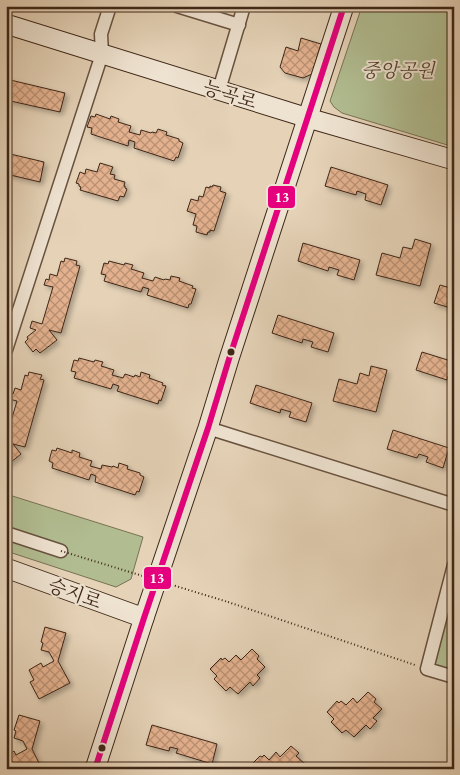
<svg xmlns="http://www.w3.org/2000/svg" width="460" height="775" viewBox="0 0 460 775" font-family="'EB Garamond','Noto Serif KR',serif">
  <defs>
    <pattern id="building-cross-hatch" width="8" height="8" patternUnits="userSpaceOnUse" patternTransform="scale(1.25)"><rect width="8" height="8" fill="#e3b18e"/><path d="M0 0l8 8M0 8l8-8" fill="none" stroke="#b99073"/></pattern>
    <filter id="shadow"><feDropShadow dx="3" dy="3" stdDeviation="2.5" flood-color="#0004"/></filter>
  </defs>
  <rect width="100%" height="100%" fill="#e5d2b7"/>
  <filter id="stains"><feTurbulence type="fractalNoise" baseFrequency=".004" numOctaves="4"/><feColorMatrix values="0 0 0 0 .2 0 0 0 0 .09 0 0 0 0 .02 0 0 0 .5 -.17"/></filter>
  <radialGradient id="worn" r=".72"><stop offset=".6" stop-color="#630" stop-opacity="0"/><stop offset="1" stop-color="#630" stop-opacity=".3"/></radialGradient>
  <g fill="#b1bd91" stroke="#787254">
    <path d="M362,6H439L454,11V147L342,113L334,107L330,101Z"/>
    <path d="M6,494L143,537L131,579L116,587L6,551Z"/>
    <path d="M454,574V674L428,666Z"/>
  </g>
  <g fill="url(#building-cross-hatch)" stroke="#3e2717" filter="url(#shadow)">
    <path d="M301,38L321,44L312,74L303,78L285,73L280,67L286,47L298,51Z"/>
    <path d="M6,79L65,93L60,112L6,100Z"/>
    <path d="M96,114L110,119L111,116L119,119L118,122L131,126L129,132L140,135L141,130L151,133L152,132L156,133L158,129L167,132L166,135L179,139V141L183,143L178,158L176,157L174,161L134,148L135,142L129,140L128,146L91,134L92,128L87,127L91,116L95,117Z"/>
    <path d="M6,153L44,162L40,182L6,174Z"/>
    <path d="M100,163L113,167L110,174L115,175L114,179L125,182L124,186H125V188L127,189L124,197L120,196L118,201L80,190L81,187L79,186V184L76,183L80,172L85,174L86,169L97,172Z"/>
    <path d="M331,167L388,185L381,205L365,200L366,194L357,191L356,195L325,186Z"/>
    <path d="M213,185L221,187L220,191L226,193L214,231L210,230V232H208L207,235L196,232L197,226L193,225L196,214L187,211L191,199L198,201L199,196L203,197L206,187L210,188V186L212,187Z"/>
    <path d="M415,239L431,244L420,286L376,275L382,253L400,258L403,247L412,249Z"/>
    <path d="M303,243L360,260L354,280L337,275L339,270L329,267L328,271L298,261Z"/>
    <path d="M65,258L77,261L76,265L80,266L61,333L49,330L57,340L40,353L36,349L33,352L25,342L28,339L27,337L36,330L30,328L32,321L42,324L53,287L44,285L46,279L49,280L50,274L57,276L61,261L64,262Z"/>
    <path d="M109,261L124,265L125,263L133,265L131,269L144,273L142,278L153,281L155,277L164,280L165,279L170,280L171,276L180,278L179,281L193,286L192,288L196,289L191,304H189L188,308L147,295L149,289L143,287L141,292L104,281L106,275L101,274L104,263L108,264Z"/>
    <path d="M440,285L454,289V309L434,303Z"/>
    <path d="M278,315L334,333L328,352L311,347L313,342L303,339L302,343L272,333Z"/>
    <path d="M422,352L454,362V377L448,376L447,380L416,370Z"/>
    <path d="M79,358L94,362L95,360L103,362L101,366L114,370L112,375L123,378L125,374L134,377L135,375L140,377L141,372L150,375L149,378L163,383L162,385L166,386L161,401L159,400L158,404L117,391L119,386L113,384L111,389L74,378L76,372L71,371L74,360L78,361Z"/>
    <path d="M371,366L387,370L376,412L333,401L339,379L357,384L360,373L369,376Z"/>
    <path d="M29,372L42,375L40,379L44,380L25,447L13,444L21,454L6,466V438L17,401L9,399L10,393L13,394L15,388L21,390L25,375L28,376Z"/>
    <path d="M256,385L312,403L306,422L289,417L291,412L281,409L280,413L250,403Z"/>
    <path d="M393,430L449,448L443,468L426,462L428,457L419,454L417,458L387,449Z"/>
    <path d="M57,448L72,453V450L80,453L79,457L92,461L90,466L101,469L102,465L112,467L113,466L118,468L119,463L128,466L127,469L140,473V475L144,477L139,492L137,491L135,495L95,482L96,476L91,474L89,480L52,468L53,463L49,461L52,450L56,451Z"/>
    <path d="M45,627L66,633L58,661L70,683L39,699L30,682L34,680L29,670L41,663L43,667L54,661L49,652L41,650L43,643L41,642Z"/>
    <path d="M252,649L259,656L257,659L265,667L257,675L260,678L253,686L250,682L238,694L230,687L226,691L214,679L217,676L210,669L221,658L222,660L225,658L229,662L236,655L241,660Z"/>
    <path d="M368,692L376,699L374,702L382,709L373,718L377,721L370,729L366,725L354,737L346,730L342,733L331,722L334,719L327,712L337,701L339,703L341,701L346,705L353,698L357,703Z"/>
    <path d="M19,715L40,721L32,749L42,769H6L7,768L6,766V756L14,751L16,755L27,749L23,741L14,738L16,731L14,730Z"/>
    <path d="M152,725L217,744L212,764L176,753L178,749L170,747L169,751L146,745Z"/>
    <path d="M454,740V752L448,746Z"/>
    <path d="M291,746L299,753L296,756L305,764L300,769H252L250,766L260,756L262,757L264,755L269,760L276,752L280,757Z"/>
  </g>
  <g fill="none" stroke-linecap="round" stroke-linejoin="round">
    <defs>
      <g id="street">
        <path d="M177,6L239,25"/>
        <path d="M219,90L244,6"/>
        <path d="M6,350L102,54L101,34L110,6"/>
        <path d="M208,428L454,505"/>
        <path d="M6,533L61,551"/>
        <path d="M454,565L427,669L454,677"/>
      </g>
      <g id="secondary">
        <path d="M6,24L308,118L454,160"/>
        <path d="M6,568L144,618"/>
        <path d="M95,769L144,618L208,428L229,359L344,6"/>
      </g>
    </defs>
    <use href="#street" stroke="#68523f" stroke-width="15"/>
    <use href="#secondary" stroke="#3e2717" stroke-width="21"/>
    <path stroke="#3e2717" stroke-width="2" stroke-dasharray="1 2.5" stroke-linecap="butt" d="M228,602L415,665"/>
    <use href="#street" stroke="#eee2d0" stroke-width="12"/>
    <use href="#secondary" stroke="#eee2d0" stroke-width="19"/>
    <path stroke="#3e2717" stroke-width="2" stroke-dasharray="1 2.5" stroke-linecap="butt" d="M61,551L228,602"/>
    <defs>
      <path id="bus-1" d="M95,769L144,618L208,428L229,359L344,6"/>
    </defs>
    <use href="#bus-1" stroke="#eee2d0" stroke-width="10"/>
    <use href="#bus-1" stroke="#e5007d" stroke-width="6"/>
  </g>
  <g fill="#3e2717" stroke="#eee2d0" stroke-width="2">
    <circle cx="231" cy="352" r="4.5"/>
    <circle cx="102" cy="748" r="4.5"/>
  </g>
  <g text-anchor="middle" stroke-width="4" stroke-linejoin="round" paint-order="stroke">
    <g font-size="19" font-style="italic" fill="#55452f" stroke="#eee2d0">
      <text x="398" y="77">중앙공원</text>
    </g>
    <g font-size="19" fill="#3e2717" stroke="#eee2d0">
      <text transform="translate(230 94) rotate(17)" y="7">능곡로</text>
      <text transform="translate(75 593) rotate(20)" y="7">승지로</text>
    </g>
  </g>
  <g stroke="#eee2d0" stroke-width="2">
    <rect x="267" y="185" width="29" height="24" rx="5" fill="#e5007d"/>
    <rect x="143" y="566" width="29" height="24" rx="5" fill="#e5007d"/>
  </g>
  <g font-size="14" text-anchor="middle" font-weight="bold" fill="#fff">
    <text x="282" y="202">13</text>
    <text x="157" y="583">13</text>
  </g>
  <rect width="460" height="775" fill="none" stroke="#e5d2b7" stroke-width="25"/>
  <rect x="8" y="8" width="445" height="760" fill="none" stroke="#3e2717" stroke-width="2.5"/>
  <rect x="12" y="12" width="435" height="750" fill="none" stroke="#3e2717"/>
  <rect width="100%" height="100%" filter="url(#stains)"/>
  <rect width="100%" height="100%" fill="url(#worn)"/>
</svg>
